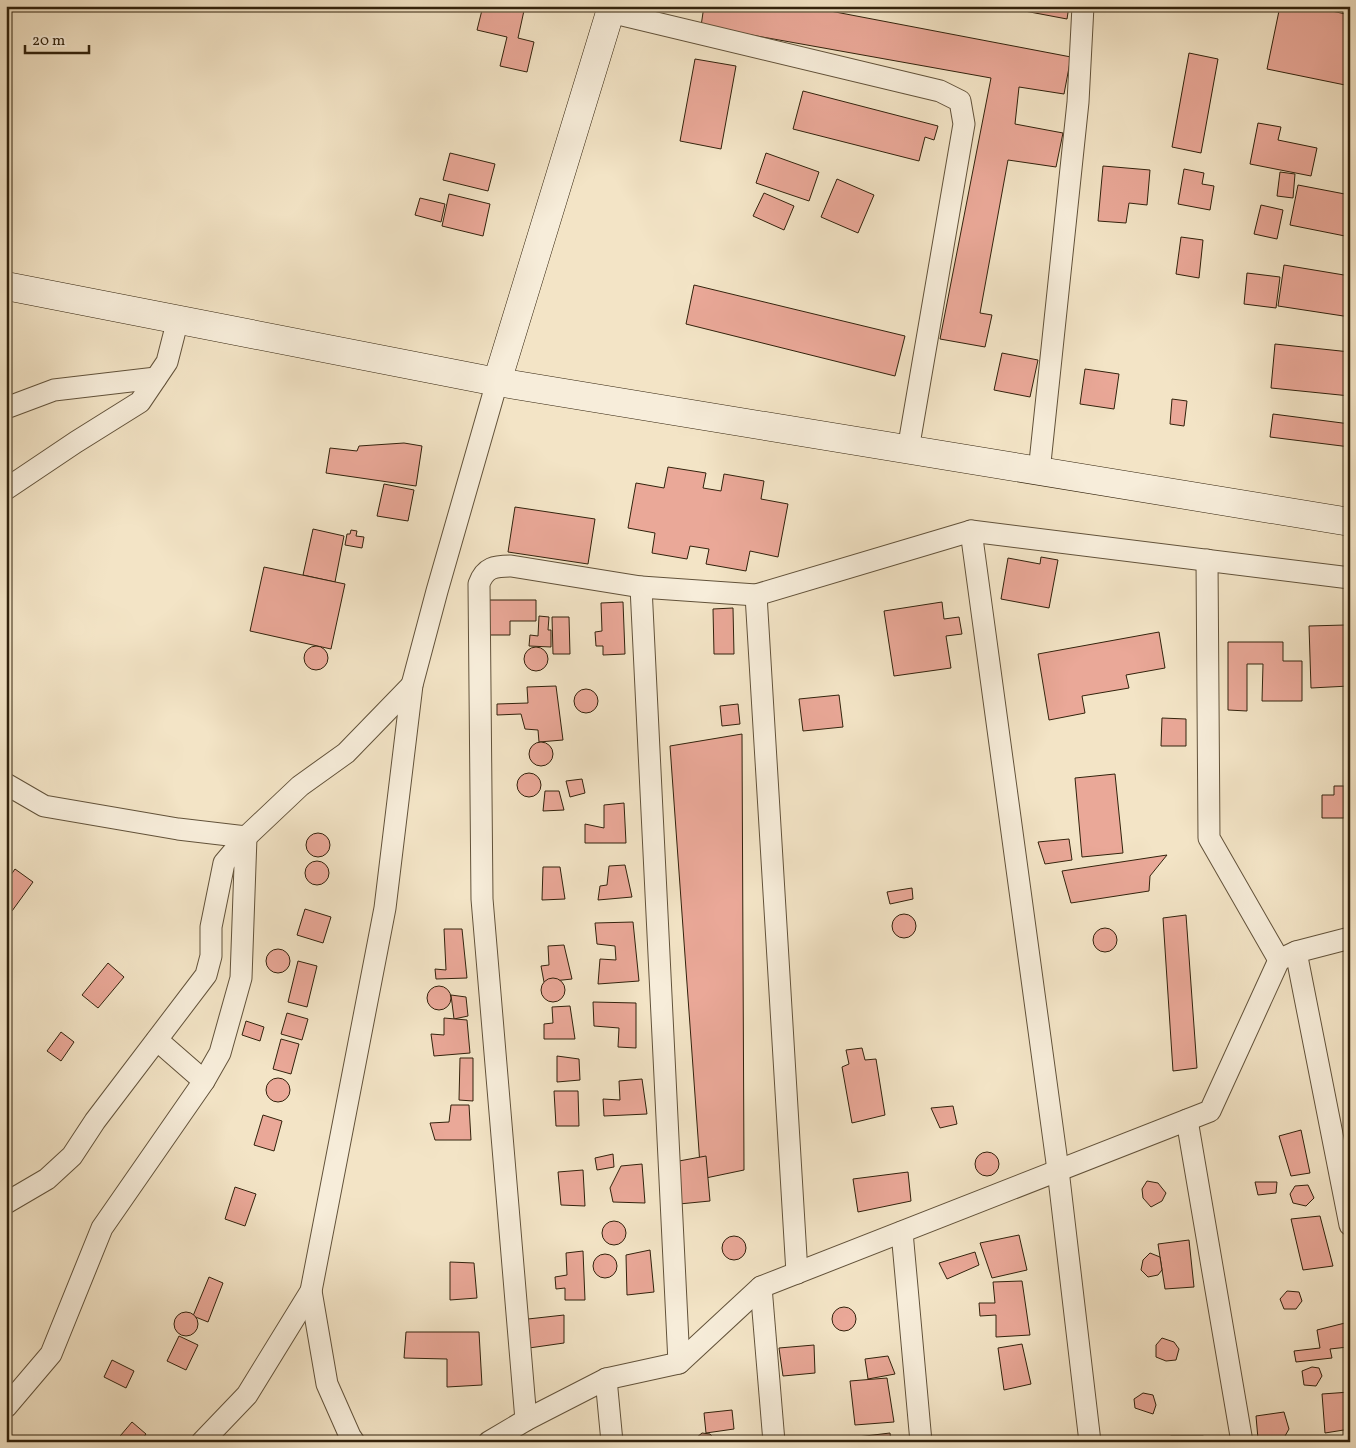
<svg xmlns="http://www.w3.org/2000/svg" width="1356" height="1448" viewBox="0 0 1356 1448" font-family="Vollkorn,serif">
  <rect width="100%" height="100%" fill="#f3e4c6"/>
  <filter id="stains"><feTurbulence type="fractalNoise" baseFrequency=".004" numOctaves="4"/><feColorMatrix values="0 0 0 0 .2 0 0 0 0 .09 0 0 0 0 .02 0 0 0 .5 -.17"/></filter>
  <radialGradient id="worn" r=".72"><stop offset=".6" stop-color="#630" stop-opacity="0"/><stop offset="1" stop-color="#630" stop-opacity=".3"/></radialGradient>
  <g fill="#eaa898" stroke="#32220c">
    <path d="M483,6H525L518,38L534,42L527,72L500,66L507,37L477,30Z"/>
    <path d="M704,6H804L1071,57L1064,94L1019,87L1015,124L1063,133L1056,167L1008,160L980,313L992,315L985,347L940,339L991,78L701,26Z"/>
    <path d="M998,6H1069L1067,19Z"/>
    <path d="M1280,6H1309L1350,15V86L1267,69Z"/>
    <path d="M1189,53L1218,59L1201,153L1172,147Z"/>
    <path d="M695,59L736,66L721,149L680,141Z"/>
    <path d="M803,91L938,126L934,140L925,137L919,161L793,129Z"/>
    <path d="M1258,123L1281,127L1278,140L1317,148L1311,176L1250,164Z"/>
    <path d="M450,153L495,164L488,191L443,180Z"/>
    <path d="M766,153L819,172L809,201L756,183Z"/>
    <path d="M1103,166L1150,170L1147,205L1129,203L1126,223L1098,221Z"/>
    <path d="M1184,169L1204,173L1202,184L1214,186L1210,210L1178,204Z"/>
    <path d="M1280,172L1295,174L1293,198L1277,196Z"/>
    <path d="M837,179L874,195L858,233L821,217Z"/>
    <path d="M1298,185L1350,195V237L1290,225Z"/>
    <path d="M764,193L794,206L784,230L753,216Z"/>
    <path d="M449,194L490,204L483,236L442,226Z"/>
    <path d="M420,198L445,204L441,222L415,215Z"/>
    <path d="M1261,205L1283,210L1277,239L1254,234Z"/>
    <path d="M1181,237L1203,240L1199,278L1176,274Z"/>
    <path d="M1284,265L1350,276V317L1278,306Z"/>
    <path d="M1247,273L1280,277L1276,308L1244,304Z"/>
    <path d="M694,285L905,336L895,376L686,324Z"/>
    <path d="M1275,344L1350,352V396L1271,388Z"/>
    <path d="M1002,353L1038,360L1030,397L994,390Z"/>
    <path d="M1085,369L1119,374L1114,409L1080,404Z"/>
    <path d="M1172,399L1187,401L1184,426L1170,424Z"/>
    <path d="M1273,414L1350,424V447L1270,437Z"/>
    <path d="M404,443L422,446L416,486L326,473L330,448L357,451L359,446Z"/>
    <path d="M668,467L706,473L703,488L721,491L724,474L764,481L761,499L788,504L778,557L750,551L746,571L706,564L709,549L690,546L687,559L652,553L655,533L628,528L636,483L664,488Z"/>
    <path d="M384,484L414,490L408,521L377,516Z"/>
    <path d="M515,507L595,519L588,564L508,552Z"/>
    <path d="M313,529L344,536L335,582L303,575Z"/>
    <path d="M351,530L357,531L356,536L364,537L362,548L345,545L347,534H350Z"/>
    <path d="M1041,557L1058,560L1049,608L1001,599L1008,558L1040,564Z"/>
    <path d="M264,567L345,584L331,649L250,631Z"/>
    <path d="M488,600H536V621H510V635H488Z"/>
    <path d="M623,602L625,654L603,655V646H596L595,632L602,631L601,603Z"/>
    <path d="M942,602L944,619L959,617L962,634L946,636L951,668L894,676L884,611Z"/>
    <path d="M733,608L734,654H714L713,609Z"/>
    <path d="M539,616L549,617L548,630H551V647L529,646L530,635L538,636Z"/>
    <path d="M552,617H569L570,654H553Z"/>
    <path d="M1345,625L1346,648H1350V666H1348L1349,686L1311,688L1309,626Z"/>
    <path d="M1159,632L1165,668L1126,675L1129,688L1082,696L1085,713L1049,720L1038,654Z"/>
    <path d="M1228,642H1283V661H1302V701H1262L1263,664H1247V711L1228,710Z"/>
    <circle cx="316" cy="658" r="12"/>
    <circle cx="536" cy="659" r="12"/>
    <path d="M556,686L563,740L539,742L538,730L525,729L521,714L497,715V704L528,703L527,687Z"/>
    <circle cx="586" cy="701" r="12"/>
    <path d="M839,695L843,727L803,731L799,699Z"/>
    <path d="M738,704L740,724L722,726L720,706Z"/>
    <path d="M1162,718L1186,719V746H1161Z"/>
    <path d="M742,734L744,1170L701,1179L670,746Z"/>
    <circle cx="541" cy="754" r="12"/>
    <circle cx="529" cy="785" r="12"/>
    <path d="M1115,774L1123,853L1082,857L1075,778Z"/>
    <path d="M582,779L585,793L570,797L566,781Z"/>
    <path d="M1334,786H1344V818H1322V795H1334Z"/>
    <path d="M545,791H559L564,810L543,811Z"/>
    <path d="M624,803L626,843H585V824L604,828V805Z"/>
    <circle cx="318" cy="845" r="12"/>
    <path d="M1069,839L1072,860L1045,864L1038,842Z"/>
    <path d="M1167,855L1150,876L1149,891L1071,903L1062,871Z"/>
    <circle cx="317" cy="873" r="12"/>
    <path d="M625,865L632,897L598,900L600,886L607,885L609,866Z"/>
    <path d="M543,867H560L565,899L542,900Z"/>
    <path d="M15,869L33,882L12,911L6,906V882Z"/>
    <path d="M912,888L913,899L890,904L887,892Z"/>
    <path d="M305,909L331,917L323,943L297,935Z"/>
    <circle cx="904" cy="926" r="12"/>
    <path d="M1186,915L1197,1068L1173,1071L1163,918Z"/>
    <path d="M633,922L639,981L598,984L600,959L616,960L615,946L597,944L595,923Z"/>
    <circle cx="1105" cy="940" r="12"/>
    <path d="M444,929H462L467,978L436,979L435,969L446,970Z"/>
    <path d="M564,945L572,979L544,982L541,966L549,965L548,946Z"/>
    <circle cx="278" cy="961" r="12"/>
    <path d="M298,961L317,966L307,1007L288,1002Z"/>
    <path d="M108,963L124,977L98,1008L82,995Z"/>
    <circle cx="553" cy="990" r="12"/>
    <circle cx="439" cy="998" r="12"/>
    <path d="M451,995L466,997L468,1016L454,1019Z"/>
    <path d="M593,1002L636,1003V1048L618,1047L619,1028L594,1026Z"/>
    <path d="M570,1006L575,1039H544V1024L553,1023L552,1007Z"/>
    <path d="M287,1013L308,1019L302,1040L281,1034Z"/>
    <path d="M444,1018L467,1020L470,1053L434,1056L431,1034L444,1035Z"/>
    <path d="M246,1021L264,1027L260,1041L242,1035Z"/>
    <path d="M61,1032L74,1042L61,1061L47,1051Z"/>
    <path d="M281,1039L299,1044L291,1074L273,1069Z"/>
    <path d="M862,1048L865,1060L876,1059L885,1115L852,1123L842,1067L849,1064L846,1050Z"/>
    <path d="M557,1056L579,1059L580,1080L557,1082Z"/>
    <path d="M460,1058H473V1101L459,1100Z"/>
    <circle cx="278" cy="1090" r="12"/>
    <path d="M642,1079L647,1114L604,1116L603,1099L620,1100L619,1081Z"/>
    <path d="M554,1091H578L579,1126H556Z"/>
    <path d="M451,1105H469L471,1140H435L430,1123L449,1122Z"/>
    <path d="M953,1106L957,1124L940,1128L931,1108Z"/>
    <path d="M263,1115L282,1121L274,1151L254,1145Z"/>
    <path d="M1301,1130L1310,1173L1291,1176L1279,1136Z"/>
    <circle cx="987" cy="1164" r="12"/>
    <path d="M613,1154L614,1167L597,1170L595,1158Z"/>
    <path d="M706,1156L710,1201L679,1204V1161Z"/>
    <path d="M642,1164L645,1203L613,1202L610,1188L621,1166Z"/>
    <path d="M583,1170L585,1206L561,1205L558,1172Z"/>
    <path d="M908,1172L911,1201L858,1212L853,1179Z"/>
    <path d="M1147,1181L1158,1183L1166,1193L1162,1201L1151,1207L1143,1198L1142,1189Z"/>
    <path d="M1255,1182H1277L1276,1193L1258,1195Z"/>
    <path d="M1308,1185L1314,1198L1306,1206L1293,1203L1290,1194L1295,1186Z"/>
    <path d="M235,1187L256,1194L245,1226L225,1219Z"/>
    <path d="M1320,1216L1333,1266L1303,1270L1291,1219Z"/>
    <circle cx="614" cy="1233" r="12"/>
    <path d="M1019,1235L1027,1270L992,1278L980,1243Z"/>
    <circle cx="734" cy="1248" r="12"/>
    <path d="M1189,1240L1194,1287L1165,1289L1158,1244Z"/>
    <path d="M650,1250L654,1292L627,1295L626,1255Z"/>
    <path d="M583,1251L585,1300H565V1288L556,1289L555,1277L567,1275L566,1253Z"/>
    <path d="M975,1252L979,1265L947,1279L939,1263Z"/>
    <path d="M1150,1253L1160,1257L1162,1270L1158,1275L1148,1277L1141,1270L1143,1260Z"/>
    <circle cx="605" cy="1266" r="12"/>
    <path d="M450,1262L474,1263L477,1298L450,1300Z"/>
    <path d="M209,1277L223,1283L208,1322L193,1316Z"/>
    <path d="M1022,1281L1030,1335L996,1337V1315L980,1316L979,1303H995L993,1282Z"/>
    <path d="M1287,1291L1299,1292L1302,1301L1296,1309H1284L1280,1299Z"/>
    <circle cx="844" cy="1319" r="12"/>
    <circle cx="186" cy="1324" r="12"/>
    <path d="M564,1315V1343L529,1348L528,1319Z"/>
    <path d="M1345,1323L1348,1347L1330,1349L1332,1358L1296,1362L1294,1351L1320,1348L1317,1330Z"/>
    <path d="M406,1332H479L482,1385L447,1387V1359L404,1358Z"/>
    <path d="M179,1336L198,1345L186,1370L167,1361Z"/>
    <path d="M1162,1338L1174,1342L1179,1349L1176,1360L1166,1361L1156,1357V1345Z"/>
    <path d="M1022,1344L1031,1384L1004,1390L998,1348Z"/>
    <path d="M814,1345L815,1373L783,1376L779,1348Z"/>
    <path d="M888,1356L895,1374L868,1379L865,1359Z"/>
    <path d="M112,1360L134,1371L126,1388L104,1377Z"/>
    <path d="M1312,1367L1319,1368L1322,1376L1316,1386L1304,1385L1302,1371Z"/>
    <path d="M887,1378L894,1422L855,1425L850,1381Z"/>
    <path d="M1350,1392V1429L1325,1433L1322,1394Z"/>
    <path d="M1143,1393L1153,1395L1156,1405L1153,1414L1135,1408L1134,1399Z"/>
    <path d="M732,1410L734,1429L706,1433L704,1413Z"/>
    <path d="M1284,1412L1289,1429L1285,1436L1284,1442H1266V1437L1258,1439L1256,1416Z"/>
    <path d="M132,1422L146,1434L140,1442H115Z"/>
    <path d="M702,1433L710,1434L717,1442H693L696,1438Z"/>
    <path d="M890,1433L891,1442H858L857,1437Z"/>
    <rect x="1171" y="1436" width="32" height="6"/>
  </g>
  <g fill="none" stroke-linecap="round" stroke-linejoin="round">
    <defs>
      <g id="minor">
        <path d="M610,12L940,91L960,101L964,124L908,450"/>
        <path d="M6,408L54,390L156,378"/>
        <path d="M1039,472L1078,102L1083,6"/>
        <path d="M6,489L76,442L140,402L167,362L178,319"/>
        <path d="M971,531L1058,1170L1090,1442"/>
        <path d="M1207,560L1209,838L1279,960"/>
        <path d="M641,587L679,1363"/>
        <path d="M756,595L797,1273"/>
        <path d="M6,784L44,806L178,829L246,837L300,786L346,753L412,685"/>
        <path d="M1296,952L1350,1225"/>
        <path d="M157,1040L204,1081"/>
        <path d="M1187,1120L1242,1442"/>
        <path d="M6,1203L47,1179L72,1156L95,1121L206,975L211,956V927L224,863L246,837"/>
        <path d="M902,1232L921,1442"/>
        <path d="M761,1287L774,1442"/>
        <path d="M311,1291L327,1384L350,1436L354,1442"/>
        <path d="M606,1379L612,1442"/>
        <path d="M6,1407L51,1354L102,1228L204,1081L220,1053L241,978L246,837"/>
        <path d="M526,1420L482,899L479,584C485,567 495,566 511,566L641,587L756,595L971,531L1350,578"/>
        <path d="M202,1442L247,1395L311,1291L385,908L412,685L437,591L497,382"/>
        <path d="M489,1442L526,1420L606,1379L679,1363L761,1287L1210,1111L1279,960L1296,952L1350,938"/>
      </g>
      <g id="secondary">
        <path d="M6,286L497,382L1350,522"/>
        <path d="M497,382L612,6"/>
      </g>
    </defs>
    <use href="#minor" stroke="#62523a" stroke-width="23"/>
    <use href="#secondary" stroke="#32220c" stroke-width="29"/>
    <use href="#minor" stroke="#f7edda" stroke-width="21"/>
    <use href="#secondary" stroke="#f7edda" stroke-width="28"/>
  </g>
  <rect width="1356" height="1448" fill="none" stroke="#f3e4c6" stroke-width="25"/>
  <rect x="8" y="8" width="1341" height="1433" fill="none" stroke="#32220c" stroke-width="2.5"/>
  <rect x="12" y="12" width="1331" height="1423" fill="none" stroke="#32220c"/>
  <path d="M25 45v8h64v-8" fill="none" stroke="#32220c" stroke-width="2.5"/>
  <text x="32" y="45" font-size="15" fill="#32220c" stroke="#f7edda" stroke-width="4" paint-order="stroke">20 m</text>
  <rect width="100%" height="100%" filter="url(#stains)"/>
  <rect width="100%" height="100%" fill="url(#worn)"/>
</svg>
